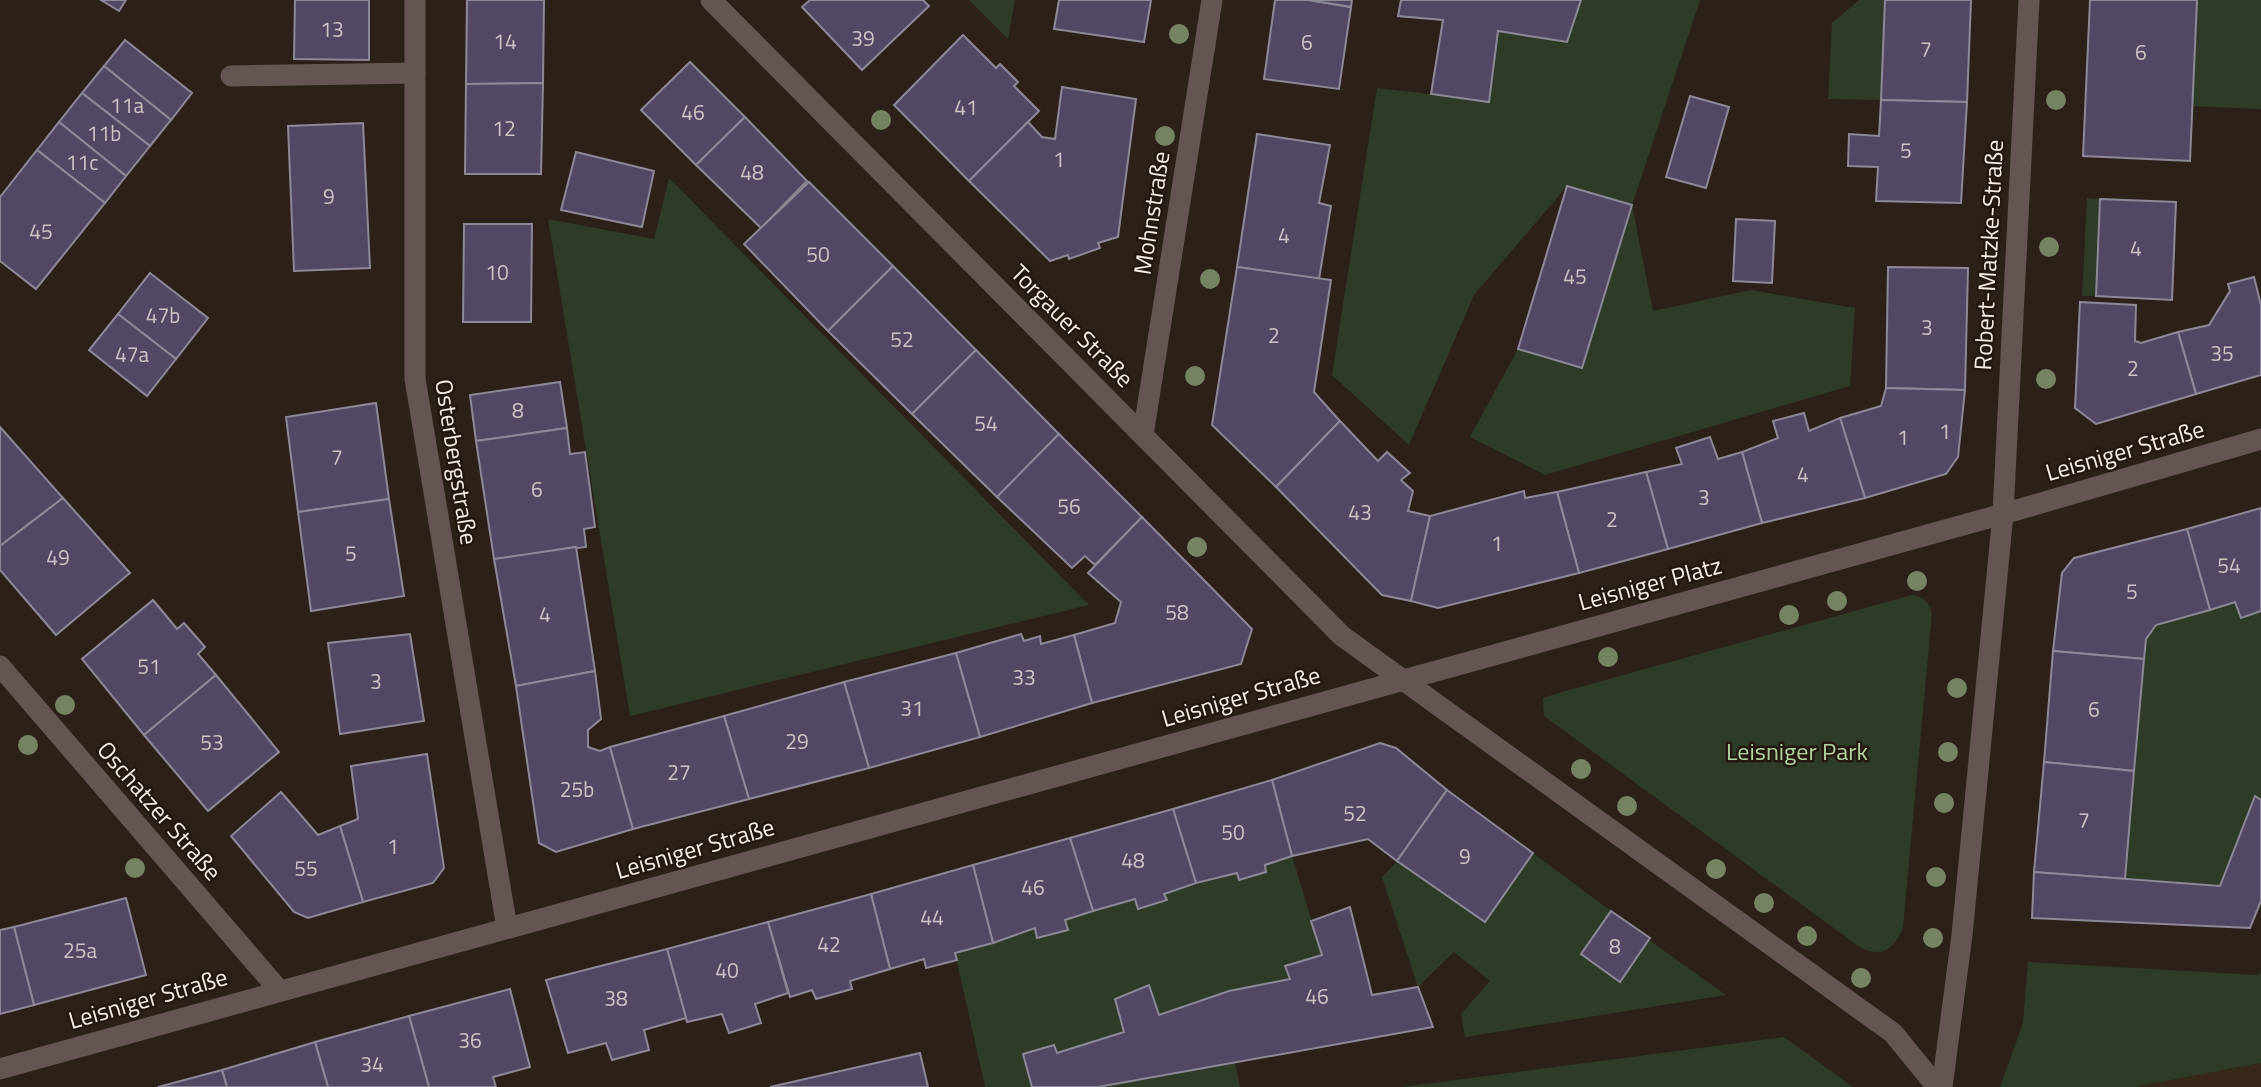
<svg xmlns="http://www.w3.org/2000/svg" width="2261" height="1087" viewBox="0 0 2261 1087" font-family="'Titillium Web',sans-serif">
  <rect width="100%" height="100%" fill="#2c2118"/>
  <path fill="#382819" d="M2261,1063V1087H2134Z"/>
  <g fill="#2e3b27">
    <path d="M969,0H1015L1008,39Z"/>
    <path d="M1581,0H1700L1632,205L1653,311L1751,290L1855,308L1850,386L1545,475L1470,437L1518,349L1582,367L1631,206L1567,186L1474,295L1409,445L1332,375L1377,88L1489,101L1498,31L1567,42Z"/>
    <path d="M1859,0H1885L1881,100L1828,99L1832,23Z"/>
    <path d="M2197,0H2261V109L2192,106Z"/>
    <path d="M669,178L1089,605L630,716L548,219L654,239Z"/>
    <path d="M2087,198L2100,199L2096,296H2082Z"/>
    <path d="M1912,595C1924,597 1928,601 1932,613L1903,927C1895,949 1883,958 1861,948L1544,716L1543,698L1555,694Z"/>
    <path d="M2235,602L2241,618L2261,611V800L2255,796L2220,886L2125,879L2146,639L2156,625Z"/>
    <path d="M1533,853L1611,911L1581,954L1619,981L1649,940L1726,995L1465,1037L1461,1014L1490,981L1454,952L1418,987L1382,877L1397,861L1485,921Z"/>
    <path d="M1292,856L1322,955L1286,966L1290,979L1229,991L1159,1015L1149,985L1115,999L1124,1032L1057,1053L1053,1045L1023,1054L1032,1087H985L955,953L1035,928L1037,937L1065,920L1135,899L1139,909L1167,901L1164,894L1237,873L1240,880L1266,872L1265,865Z"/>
    <path d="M2028,962L2257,975L2261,973V1063L2134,1087H2000L2023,1023Z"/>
    <path d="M1784,1037L1853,1087H1402Z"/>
    <path d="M1235,1063L1240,1087H1098Z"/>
  </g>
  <g fill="#524864" stroke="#8d8898" stroke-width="2">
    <path d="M101,0H126L119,11Z"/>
    <path d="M295,0H369V60L294,59Z"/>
    <path d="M467,0H544L543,83L466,84Z"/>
    <path d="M810,0H923L929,6L862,70L802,7Z"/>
    <path d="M1059,0H1151L1144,42L1054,29Z"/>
    <path d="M1275,0H1309L1351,7L1339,89L1264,79Z"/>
    <path d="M1309,0H1352L1351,7Z"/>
    <path d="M1401,0H1581L1567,42L1498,31L1489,102L1431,94L1443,20L1398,16Z"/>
    <path d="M1885,0H1971L1967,102L1881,100Z"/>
    <path d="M2090,0H2197L2190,161L2083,156Z"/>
    <path d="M963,35L996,68L1000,64L1018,82L1014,86L1039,111L969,181L894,105Z"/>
    <path d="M125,40L192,93L171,120L104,66Z"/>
    <path d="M690,62L745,117L696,165L641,110Z"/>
    <path d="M104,66L171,120L150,146L82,93Z"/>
    <path d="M543,83L541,174H465L466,84Z"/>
    <path d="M1062,87L1136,99L1118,237L1098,243L1100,248L1069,259L1068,255L1050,261L969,181L1028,122L1042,137L1055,139Z"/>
    <path d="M82,93L150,146L126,176L59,122Z"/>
    <path d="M1690,96L1729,107L1706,188L1666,177Z"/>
    <path d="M1881,100L1967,102L1961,203L1876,201L1878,167L1848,166L1849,134L1879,136Z"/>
    <path d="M745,117L807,181L761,228L696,165Z"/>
    <path d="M59,122L126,176L105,203L37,150Z"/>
    <path d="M363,123L370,268L294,271L288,126Z"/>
    <path d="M1257,134L1330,145L1319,203L1331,206L1319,279L1237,267Z"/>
    <path d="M37,150L105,203L36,289L0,261V197Z"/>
    <path d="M576,152L654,171L642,227L561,210Z"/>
    <path d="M809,182L893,266L828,331L744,244Z"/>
    <path d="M1567,186L1632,205L1582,368L1518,349Z"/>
    <path d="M2100,199L2176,202L2172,300L2096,296Z"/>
    <path d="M1736,219L1775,221L1772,283L1733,281Z"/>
    <path d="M464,224H532L531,322H463Z"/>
    <path d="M893,266L976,350L912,414L828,331Z"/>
    <path d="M1237,267L1331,280L1314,392L1340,421L1276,487L1212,425Z"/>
    <path d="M1888,267L1968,268L1965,390L1886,388Z"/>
    <path d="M150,273L208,318L176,359L118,314Z"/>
    <path d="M2254,277L2261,305V375L2196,394L2178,332L2209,325L2230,291L2228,284Z"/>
    <path d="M2080,302L2136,305L2135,341L2141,343L2178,332L2196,394L2096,424L2075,408Z"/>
    <path d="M118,314L176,359L147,396L89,350Z"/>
    <path d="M976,350L1059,434L997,497L912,414Z"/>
    <path d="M560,382L567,428L476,441L470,395Z"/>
    <path d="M1886,388L1965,390L1958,457L1946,474L1865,498L1840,418L1881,406Z"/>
    <path d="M376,403L389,499L298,512L286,417Z"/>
    <path d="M1804,413L1809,431L1840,418L1865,498L1762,523L1742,452L1778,438L1773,421Z"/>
    <path d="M1340,421L1378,461L1387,452L1410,473L1401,480L1413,491L1408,511L1430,516L1411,601L1382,595L1276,487Z"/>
    <path d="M0,427L63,498L0,546Z"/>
    <path d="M567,428L570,454L585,452L595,527L584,529L586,547L494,559L476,441Z"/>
    <path d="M1059,434L1142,517L1095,565L1085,556L1072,568L997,497Z"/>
    <path d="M1710,437L1718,459L1742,452L1762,523L1668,549L1646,472L1682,464L1676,448Z"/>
    <path d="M1646,472L1668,549L1579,573L1557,492Z"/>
    <path d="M1524,491L1525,498L1557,492L1579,573L1438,608L1411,601L1430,516Z"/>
    <path d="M63,498L130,573L56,635L0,570V546Z"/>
    <path d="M389,499L404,596L311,611L298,512Z"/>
    <path d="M2261,508V611L2241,618L2235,602L2210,610L2187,529Z"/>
    <path d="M1142,517L1252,629L1241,664L1092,703L1074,635L1115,623L1121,602L1088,573Z"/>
    <path d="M2187,529L2210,610L2156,625L2146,639L2144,659L2053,651L2062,573L2074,558Z"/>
    <path d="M576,547L595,671L516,686L494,559Z"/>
    <path d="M153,600L177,629L184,623L205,647L198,654L216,675L144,735L82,659Z"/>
    <path d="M410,634L424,721L340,734L328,643Z"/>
    <path d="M1021,634L1024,641L1040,636L1041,644L1074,635L1092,703L980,737L956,653Z"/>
    <path d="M2053,651L2144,659L2134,771L2044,762Z"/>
    <path d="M956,653L980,737L869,768L844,682Z"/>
    <path d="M595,671L601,719L588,730V747L600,751L610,747L633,829L556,852L539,843L516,686Z"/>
    <path d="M216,675L279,752L208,811L144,735Z"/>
    <path d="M844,682L869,768L749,799L724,716Z"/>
    <path d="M724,716L749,799L633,829L610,747Z"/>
    <path d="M1380,743L1396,748L1447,790L1397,861L1368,839L1292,856L1272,780Z"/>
    <path d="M427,754L444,868L433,883L363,902L340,826L358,819L351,766Z"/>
    <path d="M2044,762L2134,771L2125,879L2034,872Z"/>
    <path d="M1272,780L1292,856L1265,865L1266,872L1239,880L1237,873L1196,883L1173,809Z"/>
    <path d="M1447,790L1533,853L1485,922L1397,861Z"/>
    <path d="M281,792L318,835L340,826L363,902L308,918L294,912L231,836Z"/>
    <path d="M2255,796L2261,800V901L2250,928L2032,918L2034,872L2220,886Z"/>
    <path d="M1173,809L1196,883L1164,894L1167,900L1138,909L1135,899L1093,911L1070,838Z"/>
    <path d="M1070,838L1093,911L1065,920L1068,930L1037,938L1035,928L993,943L973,865Z"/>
    <path d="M973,865L993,943L955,953L957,960L926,968L924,959L890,969L871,894Z"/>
    <path d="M871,894L890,969L850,981L852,989L816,999L812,990L790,997L768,922Z"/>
    <path d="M126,898L146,975L34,1005L14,927Z"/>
    <path d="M1350,907L1372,995L1418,987L1433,1027L1098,1087H1032L1023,1054L1054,1045L1057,1053L1124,1032L1115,999L1149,985L1159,1015L1229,991L1290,979L1285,966L1322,955L1311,921Z"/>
    <path d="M1611,911L1650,938L1620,982L1581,954Z"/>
    <path d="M768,922L788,993L755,1004L761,1023L729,1033L722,1014L687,1022L667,949Z"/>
    <path d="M14,927L34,1005L0,1014V930Z"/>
    <path d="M667,949L686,1018L644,1030L649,1050L612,1060L606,1043L568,1053L546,980Z"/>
    <path d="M510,989L530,1067L493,1077L496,1087H429L409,1016Z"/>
    <path d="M409,1016L429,1087H328L315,1042Z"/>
    <path d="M315,1042L328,1087H227L222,1070Z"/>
    <path d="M920,1053L928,1087H770Z"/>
    <path d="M222,1070L227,1087H158Z"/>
  </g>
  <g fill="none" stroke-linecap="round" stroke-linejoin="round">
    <g stroke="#655552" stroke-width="21">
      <path d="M415,0V379L507,928"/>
      <path d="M711,0L1342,636L1893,1033L1937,1087"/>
      <path d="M231,76L415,73"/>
      <path d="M1143,435L1212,0"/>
      <path d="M0,666L279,990"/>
      <path d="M0,1069L2003,514L2261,439"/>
      <path d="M1942,1087L1962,935L2003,514L2029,0"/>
    </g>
  </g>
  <g fill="#768363">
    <circle cx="1179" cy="34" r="10"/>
    <circle cx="2056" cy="100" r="10"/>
    <circle cx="881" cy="120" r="10"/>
    <circle cx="1165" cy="136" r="10"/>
    <circle cx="2049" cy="247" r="10"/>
    <circle cx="1210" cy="279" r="10"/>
    <circle cx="1195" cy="376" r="10"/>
    <circle cx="2046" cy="379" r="10"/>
    <circle cx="1197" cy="547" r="10"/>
    <circle cx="1917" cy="581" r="10"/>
    <circle cx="1837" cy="601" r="10"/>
    <circle cx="1789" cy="615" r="10"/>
    <circle cx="1608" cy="657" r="10"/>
    <circle cx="1957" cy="688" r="10"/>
    <circle cx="65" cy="705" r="10"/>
    <circle cx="28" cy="745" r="10"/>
    <circle cx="1948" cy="752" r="10"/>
    <circle cx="1581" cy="769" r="10"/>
    <circle cx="1944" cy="803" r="10"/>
    <circle cx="1627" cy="806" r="10"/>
    <circle cx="135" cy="868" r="10"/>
    <circle cx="1716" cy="869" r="10"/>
    <circle cx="1936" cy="877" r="10"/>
    <circle cx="1764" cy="903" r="10"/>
    <circle cx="1807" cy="936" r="10"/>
    <circle cx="1933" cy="938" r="10"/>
    <circle cx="1861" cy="978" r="10"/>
  </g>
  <g text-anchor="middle" stroke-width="5" stroke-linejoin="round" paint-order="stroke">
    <g font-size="21" fill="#ccc3c6">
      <text x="332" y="37">13</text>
      <text x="863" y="46">39</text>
      <text x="505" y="49">14</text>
      <text x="1307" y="50">6</text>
      <text x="1926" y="57">7</text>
      <text x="2141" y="60">6</text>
      <text x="127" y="113">11a</text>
      <text x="966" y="115">41</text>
      <text x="693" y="120">46</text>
      <text x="504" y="136">12</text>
      <text x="104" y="141">11b</text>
      <text x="1906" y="158">5</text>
      <text x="1059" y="167">1</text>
      <text x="82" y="170">11c</text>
      <text x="752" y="180">48</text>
      <text x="329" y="204">9</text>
      <text x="41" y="239">45</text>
      <text x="1284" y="243">4</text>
      <text x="2136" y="256">4</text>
      <text x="818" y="262">50</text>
      <text x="497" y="280">10</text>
      <text x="1575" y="284">45</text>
      <text x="163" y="323">47b</text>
      <text x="1927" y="335">3</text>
      <text x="1274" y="343">2</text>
      <text x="902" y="347">52</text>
      <text x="2222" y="361">35</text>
      <text x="132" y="362">47a</text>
      <text x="2133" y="376">2</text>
      <text x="518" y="418">8</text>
      <text x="986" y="431">54</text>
      <text x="1945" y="439">1</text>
      <text x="1903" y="445">1</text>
      <text x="337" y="465">7</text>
      <text x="1803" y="482">4</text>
      <text x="537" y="497">6</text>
      <text x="1704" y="505">3</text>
      <text x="1069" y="514">56</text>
      <text x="1360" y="520">43</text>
      <text x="1612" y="527">2</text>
      <text x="1497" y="551">1</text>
      <text x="351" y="561">5</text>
      <text x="58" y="565">49</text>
      <text x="2229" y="573">54</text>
      <text x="2132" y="599">5</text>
      <text x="1177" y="620">58</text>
      <text x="545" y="622">4</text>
      <text x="149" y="674">51</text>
      <text x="1024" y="685">33</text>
      <text x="376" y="689">3</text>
      <text x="912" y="716">31</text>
      <text x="2094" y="717">6</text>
      <text x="797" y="749">29</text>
      <text x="212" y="750">53</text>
      <text x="679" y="780">27</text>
      <text x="577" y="797">25b</text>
      <text x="1355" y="821">52</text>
      <text x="2084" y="828">7</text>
      <text x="1233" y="840">50</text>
      <text x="393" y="854">1</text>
      <text x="1465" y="864">9</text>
      <text x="1133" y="868">48</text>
      <text x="306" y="876">55</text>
      <text x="1033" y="895">46</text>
      <text x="932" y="925">44</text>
      <text x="829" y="952">42</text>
      <text x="1615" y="954">8</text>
      <text x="80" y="958">25a</text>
      <text x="727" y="978">40</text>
      <text x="1317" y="1004">46</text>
      <text x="616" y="1006">38</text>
      <text x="470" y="1048">36</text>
      <text x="372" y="1072">34</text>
    </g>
    <g font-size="24" fill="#f4ece6" stroke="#23180f">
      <text transform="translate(1152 213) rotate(-81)" y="8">Mohnstraße</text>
      <text transform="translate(1989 255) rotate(-87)" y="8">Robert-Matzke-Straße</text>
      <text transform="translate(1072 326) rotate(45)" y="8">Torgauer Straße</text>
      <text transform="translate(2125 451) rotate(-16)" y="8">Leisniger Straße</text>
      <text transform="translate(456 462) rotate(81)" y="8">Osterbergstraße</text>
      <text transform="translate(1650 584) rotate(-15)" y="8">Leisniger Platz</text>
      <text transform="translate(1241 697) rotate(-16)" y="8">Leisniger Straße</text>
      <text transform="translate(159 811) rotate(49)" y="8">Oschatzer Straße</text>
      <text transform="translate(695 849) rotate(-16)" y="8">Leisniger Straße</text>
      <text transform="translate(148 999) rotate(-16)" y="8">Leisniger Straße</text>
    </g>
    <g font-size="24" fill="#b3d3a0" stroke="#23180f">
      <text x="1797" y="760">Leisniger Park</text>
    </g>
  </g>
</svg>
